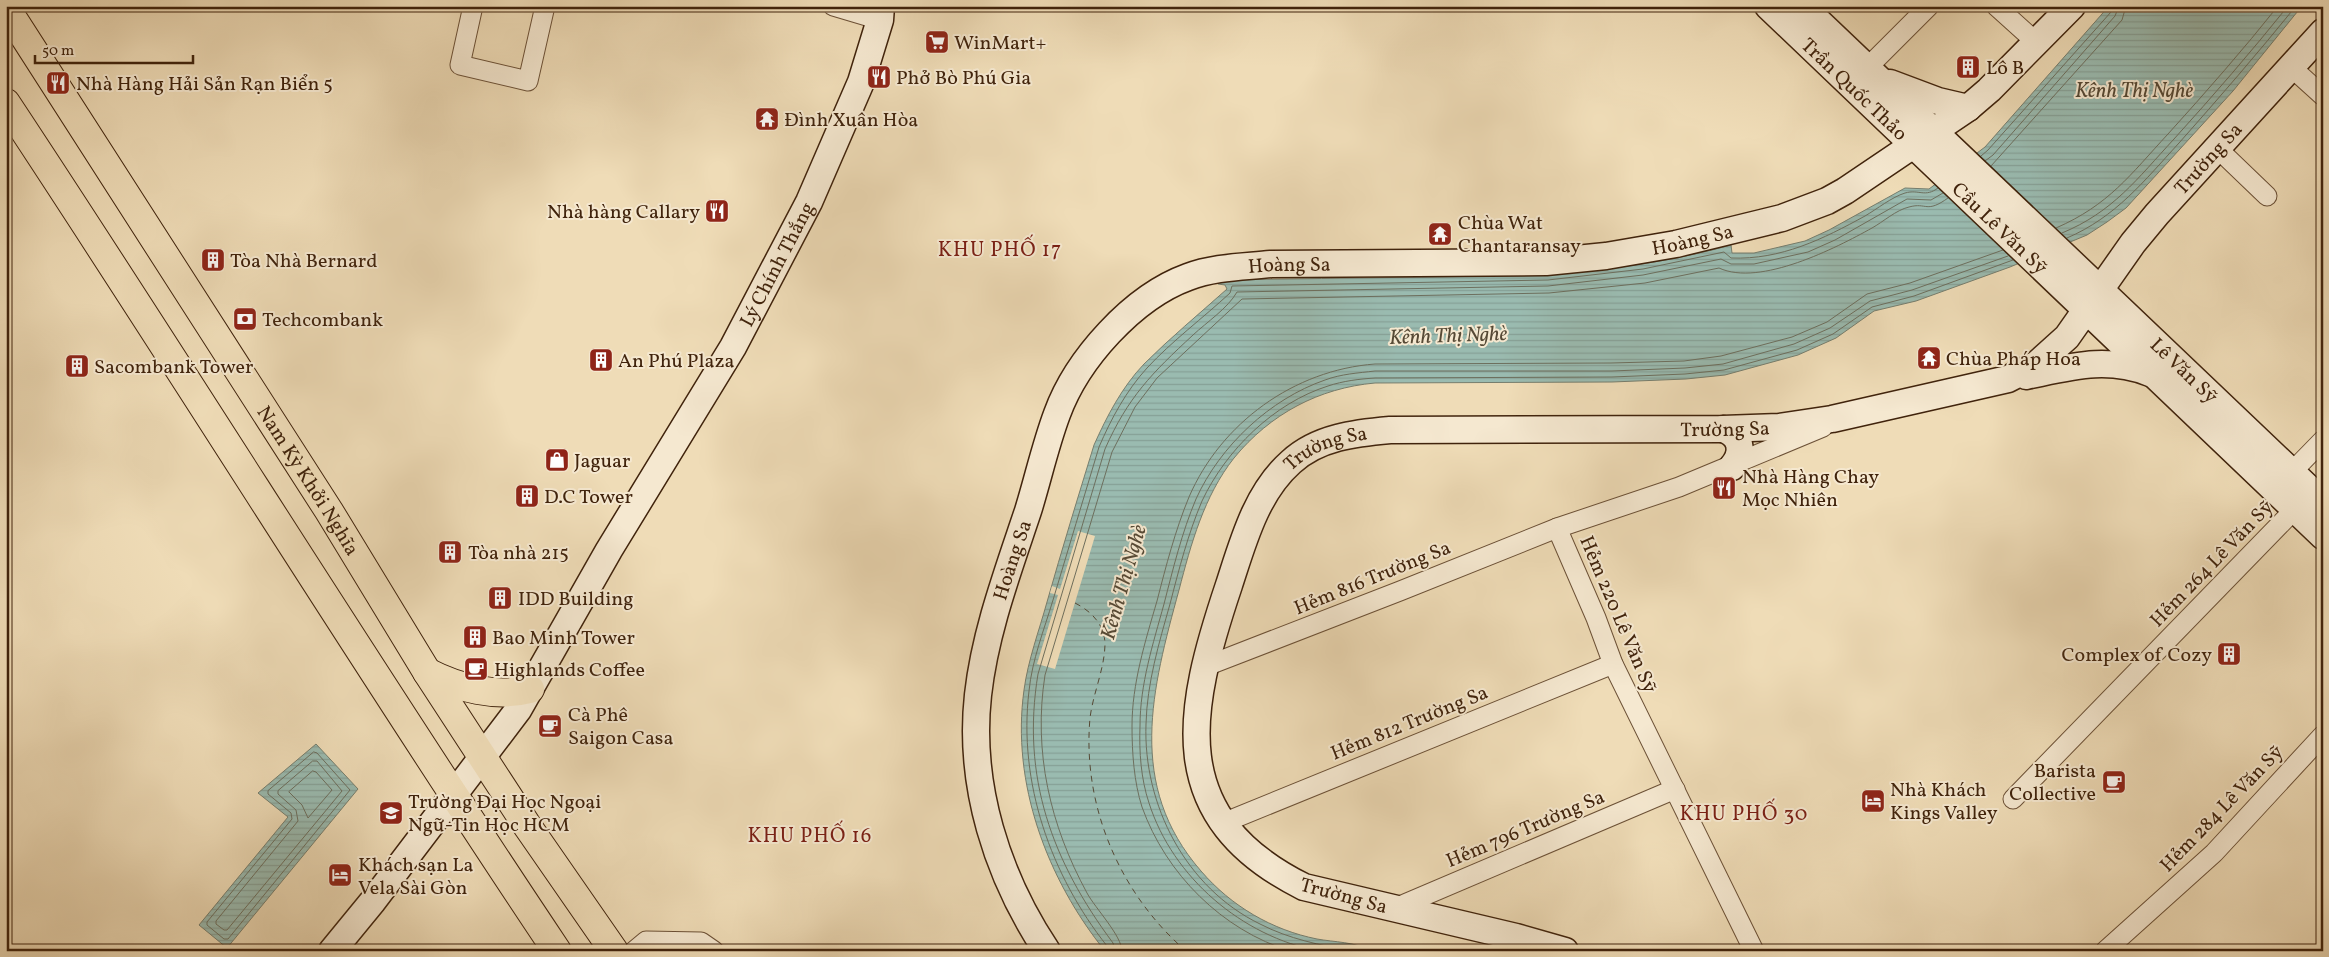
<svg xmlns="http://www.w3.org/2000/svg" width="2329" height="957" viewBox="0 0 2329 957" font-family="Vollkorn,serif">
  <defs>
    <pattern id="water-rules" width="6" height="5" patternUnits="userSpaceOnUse" patternTransform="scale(1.25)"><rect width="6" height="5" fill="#9abbb0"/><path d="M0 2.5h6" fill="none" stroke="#86a096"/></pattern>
  </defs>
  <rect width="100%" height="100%" fill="#efdcb7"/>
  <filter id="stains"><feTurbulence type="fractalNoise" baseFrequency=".004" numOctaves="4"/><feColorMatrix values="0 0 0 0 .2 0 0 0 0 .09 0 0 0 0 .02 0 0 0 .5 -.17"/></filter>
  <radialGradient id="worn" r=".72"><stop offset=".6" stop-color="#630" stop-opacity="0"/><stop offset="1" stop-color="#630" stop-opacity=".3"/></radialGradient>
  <g fill="url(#water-rules)" stroke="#767e6e">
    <path d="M2109,6H2302L2233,91L2126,208L2107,222L2087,235L2010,267L1916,301L1874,311L1836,338L1798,355L1725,375L1686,379L1612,382L1375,383C1319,388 1270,414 1234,458C1204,496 1191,544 1179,590C1152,689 1126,785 1201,871C1231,906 1272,930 1317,939C1333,942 1357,942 1371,951H1105C1047,879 1011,783 1024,690C1028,660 1039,631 1047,602C1062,549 1078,497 1094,445C1107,416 1122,387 1144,364C1170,338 1199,314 1227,289L1225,285L1218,284L1217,280C1287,279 1356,278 1426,277C1529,276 1631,273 1731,245L1732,253H1754L1805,241L1829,230L1905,188L1929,189L1985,147Z"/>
    <path d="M316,744L358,789L227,948L199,925L288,817L258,793Z"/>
  </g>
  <path fill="#efdcb7" d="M1078,531L1095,536L1055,669L1037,664L1058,595L1050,593L1052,586L1060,589Z"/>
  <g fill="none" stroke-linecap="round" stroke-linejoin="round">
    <g stroke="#6d6f5e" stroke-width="1">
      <path d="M1981,156L1988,150L2111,12L2112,6"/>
      <path d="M1985,161L1993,155L2115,16L2119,6"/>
      <path d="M1991,166L2122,20L2126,6"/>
      <path d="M2056,228C2109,205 2130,175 2168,134C2206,92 2243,50 2278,6"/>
      <path d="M2062,233C2113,212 2137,179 2174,139C2213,96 2251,52 2288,6"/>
      <path d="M2067,238C2116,217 2144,181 2179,143C2219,98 2258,53 2296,6"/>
      <path d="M314,752L317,753L350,790L228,939H224L207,925V922L292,819L291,813L268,794V791Z"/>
      <path d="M313,761H317L342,791L227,930H224L216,924V921L298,821L296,810L278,794V791Z"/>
      <path d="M313,771L316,772L332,790L308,818L302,805L289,792Z"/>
      <path d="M1108,951L1107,946C1051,875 1018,783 1029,691C1032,660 1044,630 1053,600C1068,549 1084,498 1099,447C1111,419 1126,391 1147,368C1172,341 1203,318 1230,293L1232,286L1548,280L1643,269L1724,252L1731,258C1781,260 1823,239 1865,216C1877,209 1892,197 1905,193C1919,189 1925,198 1938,188"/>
      <path d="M1115,951L1113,943C1052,861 1021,777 1038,674L1105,449C1128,397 1152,373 1193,335C1207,322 1228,308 1237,292L1548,286L1643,275L1721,259L1731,264H1754L1808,252L1835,240L1907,199L1931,200L1943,193"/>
      <path d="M1122,951C1122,936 1095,908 1087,893C1050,825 1033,752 1045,675L1112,452L1135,407L1157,378L1242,299L1549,293L1645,283L1719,268C1760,287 1836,248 1872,228C1883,222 1896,210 1909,207C1927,202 1926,214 1948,198"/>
      <path d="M1290,951C1222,930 1166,874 1142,807C1134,782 1132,753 1132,726C1132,684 1145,642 1157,601C1166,566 1175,531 1189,497C1221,423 1294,370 1375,364L1611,363L1684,361L1721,356L1792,337L1827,322L1867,294L1910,283L2003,250"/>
      <path d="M1318,951C1242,936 1173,878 1149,803C1141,779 1139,752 1140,726C1140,684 1153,644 1164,604C1173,569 1182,532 1196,499C1220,446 1270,399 1325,380C1341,374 1358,373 1375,371H1612L1685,368L1723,364L1794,344L1830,328L1870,301L1912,290L2008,256"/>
      <path d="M1351,951C1320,945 1289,939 1260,924C1186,888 1143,805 1146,724C1147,683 1159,643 1170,604C1179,569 1188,534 1202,501C1226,450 1274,403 1328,386C1343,381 1359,379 1375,378L1612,377L1685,374L1724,370L1797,350L1833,334L1872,307L1914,296L2013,260"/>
    </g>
    <path stroke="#564935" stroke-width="1" stroke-dasharray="6 5" stroke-linecap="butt" d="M1075,603C1091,611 1104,624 1105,643C1105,668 1093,693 1090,718C1082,806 1120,894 1186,951"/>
    <defs>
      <g id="street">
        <path d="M473,6L460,65L528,81L545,6"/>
        <path d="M833,6L880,20"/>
        <path d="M1996,6L2037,43"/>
        <path d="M2291,67L2323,96"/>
        <path d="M1867,68L1929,6"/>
        <path d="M2216,147L2267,196"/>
        <path d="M2283,481L2323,440"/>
        <path d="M1204,667L1400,591L1557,528"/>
        <path d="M2013,799L2295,509"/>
        <path d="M1223,823L1613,664"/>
        <path d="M1393,909L1675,789"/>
        <path d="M634,951L646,941L701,942L714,951"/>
        <path d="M1754,951L1613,664L1596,618L1557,528L1679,487L1823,427"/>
        <path d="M2105,951L2214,853L2323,735"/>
      </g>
      <g id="secondary">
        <path id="s1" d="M1768,6L2323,536"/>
        <path id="s2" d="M1802,6L2323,502"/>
        <path d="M1890,83L1938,101L1968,108"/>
        <path d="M2026,376C2070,367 2106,356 2150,373"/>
        <path d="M1723,429C1741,435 1745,452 1732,467"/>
        <path id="s3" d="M332,951L373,901L518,710L609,550L733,347L809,202L861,82L880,20L881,6"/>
        <path id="s4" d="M1047,951C997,876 968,785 978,695C985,632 1008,571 1028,511C1038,479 1045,446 1057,414C1077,359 1133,297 1188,277C1214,267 1243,267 1271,264L1546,262L1606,256L1676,244L1782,218L1827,201L1845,191L1968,108L1989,90L2072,6"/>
        <path id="s5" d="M1565,951L1516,937L1304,887C1163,817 1187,710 1229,585C1243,542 1256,493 1291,462C1318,437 1356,433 1390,430L1723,429L1779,427L1832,419L2008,379L2037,364L2067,337L2133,243L2157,214L2323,32"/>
      </g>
      <g id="primary">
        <path id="s6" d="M6,8L329,511L427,672L528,827L614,951"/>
        <path d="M6,103C192,384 369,671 557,951"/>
        <path d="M427,672C458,688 496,698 530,689"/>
      </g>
    </defs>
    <use href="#street" stroke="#6c5137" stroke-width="21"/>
    <use href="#secondary" stroke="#40230c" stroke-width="29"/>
    <use href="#primary" stroke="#40230c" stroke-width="30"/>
    <use href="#street" stroke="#f5e8d0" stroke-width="19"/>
    <use href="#secondary" stroke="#f5e8d0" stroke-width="26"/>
    <use href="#primary" stroke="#efdcb7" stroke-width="28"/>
  </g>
  <defs>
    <symbol id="supermarket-square" viewBox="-11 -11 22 22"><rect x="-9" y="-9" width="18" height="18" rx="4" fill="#8f2418" stroke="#f5e8d0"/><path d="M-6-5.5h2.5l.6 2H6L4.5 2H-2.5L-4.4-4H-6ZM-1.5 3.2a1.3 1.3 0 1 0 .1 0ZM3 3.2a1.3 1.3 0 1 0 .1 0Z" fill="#fff"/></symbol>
    <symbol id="building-square" viewBox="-11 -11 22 22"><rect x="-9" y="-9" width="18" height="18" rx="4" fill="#8f2418" stroke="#f5e8d0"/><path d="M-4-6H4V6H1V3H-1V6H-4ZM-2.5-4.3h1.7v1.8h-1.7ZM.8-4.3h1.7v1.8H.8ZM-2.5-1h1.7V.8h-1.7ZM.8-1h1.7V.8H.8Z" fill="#fff"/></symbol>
    <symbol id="restaurant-square" viewBox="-11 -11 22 22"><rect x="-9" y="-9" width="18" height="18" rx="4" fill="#8f2418" stroke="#f5e8d0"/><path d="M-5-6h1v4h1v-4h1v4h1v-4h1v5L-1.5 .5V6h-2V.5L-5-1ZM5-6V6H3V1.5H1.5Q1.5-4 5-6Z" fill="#fff"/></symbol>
    <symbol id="temple-square" viewBox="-11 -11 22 22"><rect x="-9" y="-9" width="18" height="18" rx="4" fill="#8f2418" stroke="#f5e8d0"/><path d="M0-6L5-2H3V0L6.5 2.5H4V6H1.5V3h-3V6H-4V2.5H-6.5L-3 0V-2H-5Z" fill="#fff"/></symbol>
    <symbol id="bank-square" viewBox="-11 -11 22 22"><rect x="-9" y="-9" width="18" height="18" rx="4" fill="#8f2418" stroke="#f5e8d0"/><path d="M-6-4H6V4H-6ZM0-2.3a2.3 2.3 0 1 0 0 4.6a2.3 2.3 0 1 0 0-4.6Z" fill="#fff"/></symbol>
    <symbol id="shop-square" viewBox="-11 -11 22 22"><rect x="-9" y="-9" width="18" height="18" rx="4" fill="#8f2418" stroke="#f5e8d0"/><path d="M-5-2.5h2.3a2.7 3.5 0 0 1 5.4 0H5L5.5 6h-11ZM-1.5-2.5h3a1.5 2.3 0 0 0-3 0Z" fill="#fff"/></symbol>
    <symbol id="cafe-square" viewBox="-11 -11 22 22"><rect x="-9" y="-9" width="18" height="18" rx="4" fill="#8f2418" stroke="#f5e8d0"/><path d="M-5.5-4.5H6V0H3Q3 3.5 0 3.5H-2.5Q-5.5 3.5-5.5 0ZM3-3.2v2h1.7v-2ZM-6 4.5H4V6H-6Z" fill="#fff"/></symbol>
    <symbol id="hotel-square" viewBox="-11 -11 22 22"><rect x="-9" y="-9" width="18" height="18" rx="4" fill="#8f2418" stroke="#f5e8d0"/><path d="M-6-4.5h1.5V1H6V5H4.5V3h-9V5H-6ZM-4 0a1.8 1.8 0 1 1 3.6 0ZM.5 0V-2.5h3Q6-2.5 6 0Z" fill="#fff"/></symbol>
    <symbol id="university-square" viewBox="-11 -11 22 22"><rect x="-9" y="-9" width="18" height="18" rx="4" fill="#8f2418" stroke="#f5e8d0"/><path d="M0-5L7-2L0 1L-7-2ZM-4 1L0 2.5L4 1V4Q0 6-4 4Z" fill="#fff"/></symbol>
  </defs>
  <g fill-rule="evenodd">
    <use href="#supermarket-square" x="923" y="28" width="28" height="28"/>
    <use href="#building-square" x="1954" y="53" width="28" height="28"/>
    <use href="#restaurant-square" x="865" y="63" width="28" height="28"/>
    <use href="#restaurant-square" x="44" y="69" width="28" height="28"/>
    <use href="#temple-square" x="753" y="105" width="28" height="28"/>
    <use href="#restaurant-square" x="703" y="197" width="28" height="28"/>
    <use href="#temple-square" x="1426" y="220" width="28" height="28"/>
    <use href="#building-square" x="199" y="246" width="28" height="28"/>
    <use href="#bank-square" x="231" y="305" width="28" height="28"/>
    <use href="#temple-square" x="1915" y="344" width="28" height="28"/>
    <use href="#building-square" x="587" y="346" width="28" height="28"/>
    <use href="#building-square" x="63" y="352" width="28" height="28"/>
    <use href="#shop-square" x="543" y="446" width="28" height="28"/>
    <use href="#restaurant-square" x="1710" y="474" width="28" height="28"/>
    <use href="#building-square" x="513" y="482" width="28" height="28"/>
    <use href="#building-square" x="436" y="538" width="28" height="28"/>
    <use href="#building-square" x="486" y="584" width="28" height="28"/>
    <use href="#building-square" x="461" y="623" width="28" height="28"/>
    <use href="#building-square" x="2215" y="640" width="28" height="28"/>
    <use href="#cafe-square" x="462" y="655" width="28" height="28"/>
    <use href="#cafe-square" x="536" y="712" width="28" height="28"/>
    <use href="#cafe-square" x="2100" y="768" width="28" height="28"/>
    <use href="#hotel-square" x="1859" y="787" width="28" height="28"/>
    <use href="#university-square" x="377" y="799" width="28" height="28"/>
    <use href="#hotel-square" x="326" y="861" width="28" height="28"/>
  </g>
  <g text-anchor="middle" stroke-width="4" stroke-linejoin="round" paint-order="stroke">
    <g font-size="20" fill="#40230c" stroke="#f5e8d0" text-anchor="start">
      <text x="954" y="49">WinMart+</text>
      <text x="1986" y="74">Lô B</text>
      <text x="896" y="84">Phở Bò Phú Gia</text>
      <text x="76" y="90">Nhà Hàng Hải Sản Rạn Biển 5</text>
      <text x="784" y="126">Đình Xuân Hòa</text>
      <text x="700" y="218" text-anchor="end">Nhà hàng Callary</text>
      <text x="1458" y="229">Chùa Wat<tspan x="1458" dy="23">Chantaransay</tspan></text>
      <text x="230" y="267">Tòa Nhà Bernard</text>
      <text x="262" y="326">Techcombank</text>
      <text x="1946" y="365">Chùa Pháp Hoa</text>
      <text x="618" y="367">An Phú Plaza</text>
      <text x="94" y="373">Sacombank Tower</text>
      <text x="574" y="467">Jaguar</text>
      <text x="1742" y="483">Nhà Hàng Chay<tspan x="1742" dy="23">Mọc Nhiên</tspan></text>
      <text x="544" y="503">D.C Tower</text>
      <text x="468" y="559">Tòa nhà 215</text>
      <text x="518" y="605">IDD Building</text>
      <text x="492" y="644">Bao Minh Tower</text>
      <text x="2212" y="661" text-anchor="end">Complex of Cozy</text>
      <text x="494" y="676">Highlands Coffee</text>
      <text x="568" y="721">Cà Phê<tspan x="568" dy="23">Saigon Casa</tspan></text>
      <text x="2096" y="777" text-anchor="end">Barista<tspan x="2096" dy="23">Collective</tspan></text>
      <text x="1890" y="796">Nhà Khách<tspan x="1890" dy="23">Kings Valley</tspan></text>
      <text x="408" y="808">Trường Đại Học Ngoại<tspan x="408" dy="23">Ngữ-Tin Học HCM</tspan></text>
      <text x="358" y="871">Khách sạn La<tspan x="358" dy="23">Vela Sài Gòn</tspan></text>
    </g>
    <g font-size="20" fill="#40230c" stroke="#f5e8d0">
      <text dy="7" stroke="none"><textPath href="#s1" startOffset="120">Trần Quốc Thảo</textPath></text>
      <text dy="7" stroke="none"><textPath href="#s5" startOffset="1790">Trường Sa</textPath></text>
      <text dy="7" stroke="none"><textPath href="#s1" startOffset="321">Cầu Lê Văn Sỹ</textPath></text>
      <text dy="7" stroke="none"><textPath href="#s4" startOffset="1265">Hoàng Sa</textPath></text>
      <text dy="7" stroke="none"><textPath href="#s3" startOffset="820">Lý Chính Thắng</textPath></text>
      <text dy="7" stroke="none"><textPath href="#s4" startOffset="860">Hoàng Sa</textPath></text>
      <text dy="7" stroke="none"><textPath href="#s2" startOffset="528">Lê Văn Sỹ</textPath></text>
      <text dy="7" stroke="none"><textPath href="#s5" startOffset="1201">Trường Sa</textPath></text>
      <text dy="7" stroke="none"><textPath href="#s5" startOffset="798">Trường Sa</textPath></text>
      <text dy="7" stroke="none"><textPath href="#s6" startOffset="561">Nam Kỳ Khởi Nghĩa</textPath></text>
      <text dy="7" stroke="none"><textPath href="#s4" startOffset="410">Hoàng Sa</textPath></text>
      <text transform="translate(2211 563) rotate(-46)" y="7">Hẻm 264 Lê Văn Sỹ</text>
      <text transform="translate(1372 577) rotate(-22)" y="7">Hẻm 816 Trường Sa</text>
      <text transform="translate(1619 614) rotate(67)" y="7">Hẻm 220 Lê Văn Sỹ</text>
      <text transform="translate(1409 722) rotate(-22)" y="7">Hẻm 812 Trường Sa</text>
      <text transform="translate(2221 808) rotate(-46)" y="7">Hẻm 284 Lê Văn Sỹ</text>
      <text transform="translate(1525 828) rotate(-23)" y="7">Hẻm 796 Trường Sa</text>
      <text transform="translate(1344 895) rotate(15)" y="7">Trường Sa</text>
    </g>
    <g font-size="21" font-style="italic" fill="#564935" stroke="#f5e8d0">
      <text x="2134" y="97">Kênh Thị Nghè</text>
      <text transform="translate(1448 335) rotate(-2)" y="7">Kênh Thị Nghè</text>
      <text transform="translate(1123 582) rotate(-74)" y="7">Kênh Thị Nghè</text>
    </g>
    <g font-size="21" letter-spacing="1" fill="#7a1f14" stroke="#f5e8d0">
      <text x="1000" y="256">KHU PHỐ 17</text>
      <text x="1744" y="820">KHU PHỐ 30</text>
      <text x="810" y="842">KHU PHỐ 16</text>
    </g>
  </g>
  <rect width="2329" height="957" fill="none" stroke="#efdcb7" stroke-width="25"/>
  <rect x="8" y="8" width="2314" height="942" fill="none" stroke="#40230c" stroke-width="2.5"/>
  <rect x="12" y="12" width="2304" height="932" fill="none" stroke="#40230c"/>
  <path d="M35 55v8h158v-8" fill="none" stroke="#40230c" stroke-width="2.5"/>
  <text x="42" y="55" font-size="15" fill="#40230c" stroke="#f5e8d0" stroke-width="4" paint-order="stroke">50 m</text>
  <rect width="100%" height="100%" filter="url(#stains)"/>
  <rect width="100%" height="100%" fill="url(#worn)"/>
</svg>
